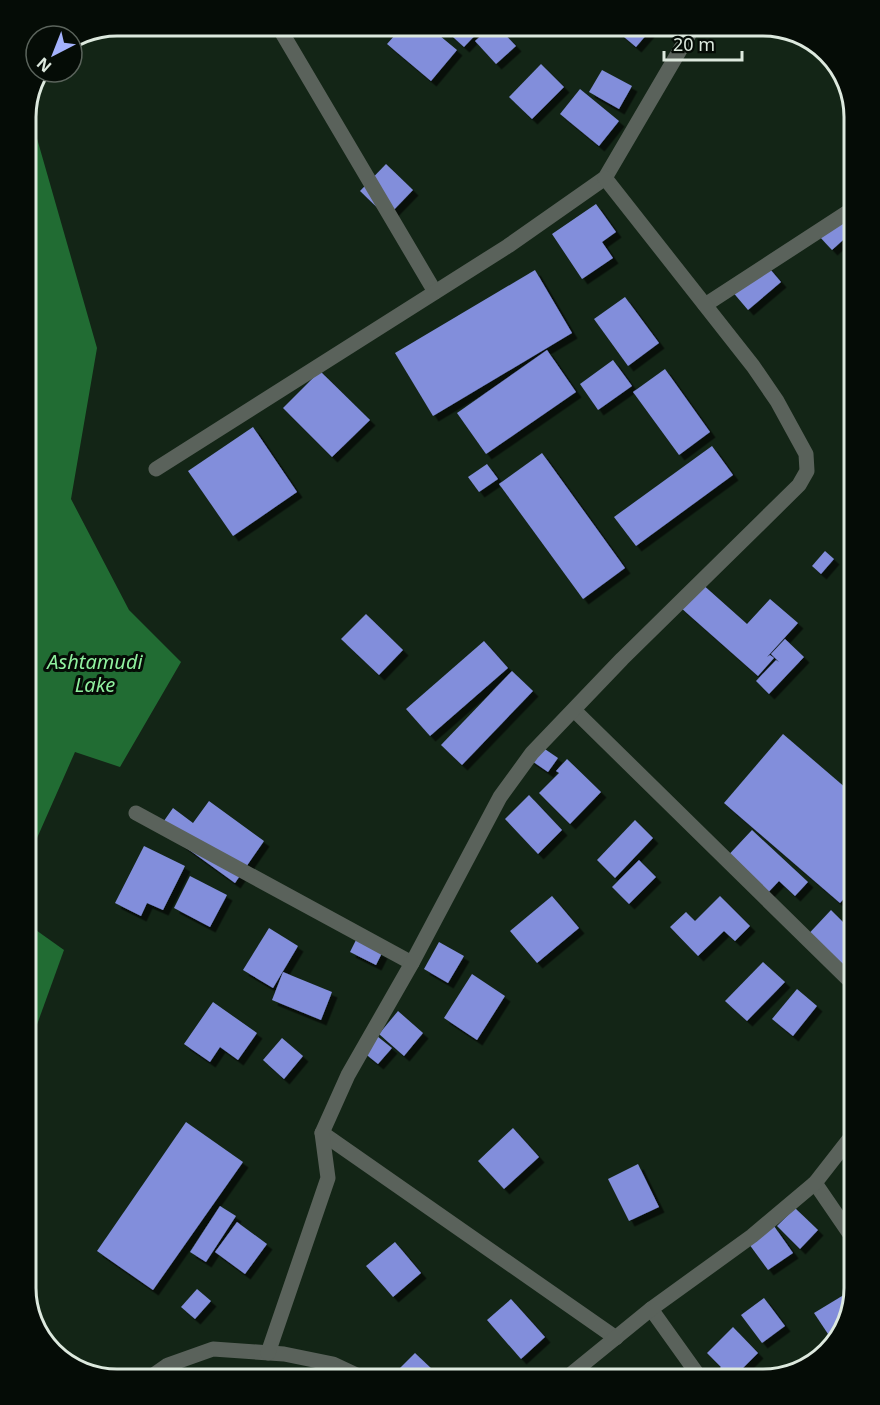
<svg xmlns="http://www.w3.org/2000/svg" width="880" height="1405" viewBox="0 0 880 1405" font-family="'Noto Sans',sans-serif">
  <defs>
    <filter id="shadow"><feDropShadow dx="5.5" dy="5.5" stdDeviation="0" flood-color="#0009"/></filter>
  </defs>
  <rect width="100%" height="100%" fill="#132516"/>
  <g fill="#216c33">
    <path d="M28,107L97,348L71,499L129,610L181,662L120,767L75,752L26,863Z"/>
    <path d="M26,923L64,950L26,1055Z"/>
  </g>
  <g fill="#828edb" filter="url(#shadow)">
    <path d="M403,26H407L416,33L422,26H428L457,50L431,81L387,44Z"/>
    <path d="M441,26H479L482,28L464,47Z"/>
    <path d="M492,26H497L516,46L496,64L475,41Z"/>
    <path d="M611,26H654L636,47Z"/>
    <path d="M541,64L564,87L532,119L509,97Z"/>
    <path d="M602,70L632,86L619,109L589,92Z"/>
    <path d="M580,89L619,121L599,146L560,114Z"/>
    <path d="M386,164L413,190L387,217L360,191Z"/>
    <path d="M596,204L616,232L602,242L613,258L582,279L552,234Z"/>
    <path d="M840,215L853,231L832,250L818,235Z"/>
    <path d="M764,262L781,282L748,310L731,290Z"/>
    <path d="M535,270L572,333L433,416L395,353Z"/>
    <path d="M625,297L659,343L628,366L594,319Z"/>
    <path d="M547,350L576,392L486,454L457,413Z"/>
    <path d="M613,360L632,386L598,410L580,384Z"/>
    <path d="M665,369L710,432L679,455L633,392Z"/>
    <path d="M320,371L370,420L332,457L283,408Z"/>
    <path d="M253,427L297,492L233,536L188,471Z"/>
    <path d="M712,446L733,475L636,546L614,517Z"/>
    <path d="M542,453L625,568L583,599L499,484Z"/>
    <path d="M487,464L498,479L479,492L468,477Z"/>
    <path d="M825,551L834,559L821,574L812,566Z"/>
    <path d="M701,583L747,624L770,599L798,623L767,657L770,655L774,658L758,676L680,607Z"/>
    <path d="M366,614L403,650L379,675L341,639Z"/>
    <path d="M785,639L804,657L769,694L756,681L776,660L779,662L771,654Z"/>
    <path d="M484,641L508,668L430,736L406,709Z"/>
    <path d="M512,671L533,691L462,765L441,745Z"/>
    <path d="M783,734L854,795V887L840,903L724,803Z"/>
    <path d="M539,745L558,758L548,772L529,759Z"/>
    <path d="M567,759L601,792L570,824L539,793L559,773L556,771Z"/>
    <path d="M529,795L562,830L538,854L505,819Z"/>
    <path d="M209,801L264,841L235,883L159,828L173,808L193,823Z"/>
    <path d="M635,820L653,838L615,878L597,860Z"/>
    <path d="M752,830L808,882L795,896L779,881L760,901L721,863Z"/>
    <path d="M144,846L185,866L163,910L147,903L141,916L115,903Z"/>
    <path d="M639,860L656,877L629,904L612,887Z"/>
    <path d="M190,876L227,895L210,927L174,908Z"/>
    <path d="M552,896L579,928L537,963L510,931Z"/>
    <path d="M720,896L750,926L735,941L724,931L698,956L670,927L686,912L695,921Z"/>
    <path d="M831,910L854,933V967L842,981L801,942Z"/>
    <path d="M269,928L298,946L273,988L243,970Z"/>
    <path d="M356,940L382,953L376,965L350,952Z"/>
    <path d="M439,942L464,956L448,983L424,969Z"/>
    <path d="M763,962L785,982L747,1021L725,1001Z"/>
    <path d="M283,972L332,992L321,1020L272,1000Z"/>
    <path d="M472,974L505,996L477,1040L444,1018Z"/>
    <path d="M797,989L817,1006L793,1036L772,1019Z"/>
    <path d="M213,1002L257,1033L238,1060L220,1047L210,1062L184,1044Z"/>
    <path d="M398,1011L423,1033L404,1056L379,1034Z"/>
    <path d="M377,1036L392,1048L378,1064L363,1052Z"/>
    <path d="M282,1038L303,1056L284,1079L263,1060Z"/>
    <path d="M186,1122L243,1162L153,1290L97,1251Z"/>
    <path d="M513,1128L539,1157L504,1189L478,1161Z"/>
    <path d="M638,1164L659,1207L629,1221L608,1179Z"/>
    <path d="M220,1206L236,1216L206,1262L190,1252Z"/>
    <path d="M795,1208L818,1230L800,1249L777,1226Z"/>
    <path d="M237,1222L267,1244L245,1274L215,1252Z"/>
    <path d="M774,1226L793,1253L768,1270L749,1244Z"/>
    <path d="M395,1242L421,1273L393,1297L366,1266Z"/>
    <path d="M197,1289L211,1301L195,1319L181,1307Z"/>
    <path d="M847,1293L851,1300L845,1323L828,1334L814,1313Z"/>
    <path d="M764,1298L785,1326L762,1343L741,1315Z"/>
    <path d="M511,1299L545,1337L521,1359L487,1320Z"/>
    <path d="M733,1327L758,1353L732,1379H711L709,1378L721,1367L707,1353Z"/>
    <path d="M415,1353L435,1372L427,1379H392L390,1378Z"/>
  </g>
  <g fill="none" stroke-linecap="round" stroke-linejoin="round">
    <path stroke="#5a625b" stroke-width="15" d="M148,1379L168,1365L213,1349L284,1354L333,1364L365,1379"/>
    <g stroke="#5a625b" stroke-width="15">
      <path d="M278,26L435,292"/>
      <path d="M705,305L854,208"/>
      <path d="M156,469L508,246L605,178L694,26"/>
      <path d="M575,711L854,985"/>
      <path d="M136,813L412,963"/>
      <path d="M322,1133L616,1338"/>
      <path d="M815,1183L854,1240"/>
      <path d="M651,1309L701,1379"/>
      <path d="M268,1353L328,1178L322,1133L348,1075L412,963L500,797L532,753L622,659L799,485L807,471L806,454L777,401L753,366L605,178"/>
      <path d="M565,1379L651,1309L752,1236L815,1183L854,1133"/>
    </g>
  </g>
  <g text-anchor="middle" stroke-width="6" stroke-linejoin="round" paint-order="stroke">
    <g font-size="20" font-style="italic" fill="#90f19f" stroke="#050c06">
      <text x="95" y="669">Ashtamudi<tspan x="95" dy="23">Lake</tspan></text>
    </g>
  </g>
  <path d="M0 0H880V1405H0ZM117 36H763A81 81 0 0 1 844 117V1288A81 81 0 0 1 763 1369H117A81 81 0 0 1 36 1288V117A81 81 0 0 1 117 36Z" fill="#050c06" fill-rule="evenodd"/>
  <path fill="none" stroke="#dde9de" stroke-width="3" d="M117 36H763A81 81 0 0 1 844 117V1288A81 81 0 0 1 763 1369H117A81 81 0 0 1 36 1288V117A81 81 0 0 1 117 36Z"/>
  <g transform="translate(54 54) rotate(222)"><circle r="28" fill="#050c06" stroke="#5b645c" stroke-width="1.5"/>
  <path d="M0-4.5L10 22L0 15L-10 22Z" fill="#a4b2fc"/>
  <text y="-9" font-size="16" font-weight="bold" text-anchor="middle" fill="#dde9de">N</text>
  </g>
  <path d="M664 51v9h78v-9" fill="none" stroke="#dde9de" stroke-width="3"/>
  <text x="673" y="51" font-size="18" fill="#dde9de" stroke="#050c06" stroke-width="4.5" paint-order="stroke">20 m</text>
</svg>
